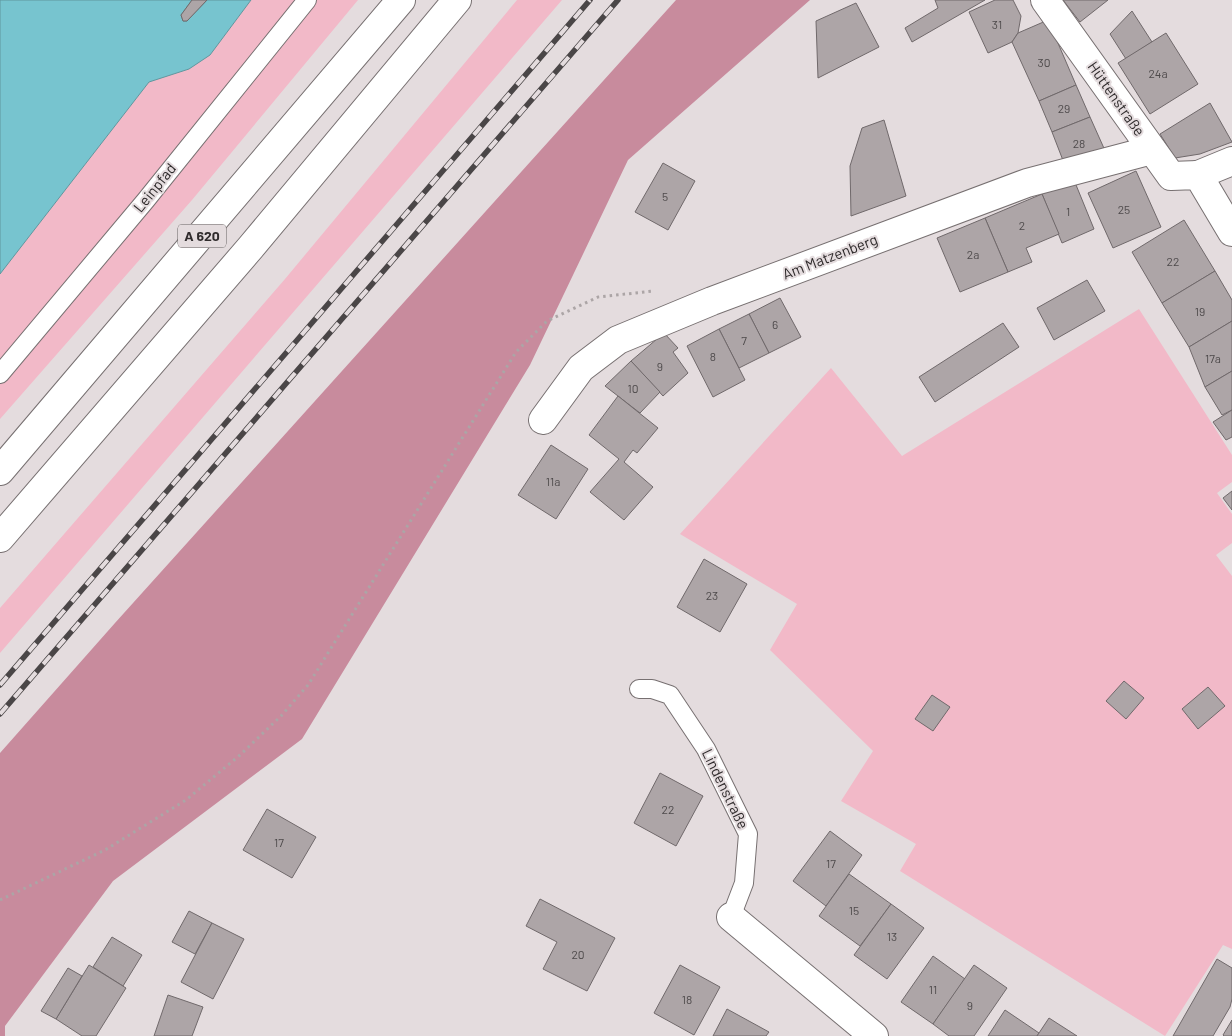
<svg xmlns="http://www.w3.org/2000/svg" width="1232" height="1036" viewBox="0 0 1232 1036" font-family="Barlow,sans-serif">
  <rect width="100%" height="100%" fill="#e4dcde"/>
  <g fill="#f2b9c8">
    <path d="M251,0H358L192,200L0,419V274L149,82L189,69L210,55Z"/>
    <path d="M517,0H562L0,653V608L285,279Z"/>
    <path d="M1139,309L1232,455V482L1217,493L1232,514V543L1216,555L1232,576V949L1223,945L1165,1036L900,871L916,844L841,801L873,751L770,650L797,604L680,534L831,368L902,456Z"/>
  </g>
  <path fill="#c88b9d" d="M676,0H810L628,160L530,365L302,739L113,881L5,1026V1036H0V753L115,623Z"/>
  <path fill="#77c4cf" stroke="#61969e" d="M0,0H192L181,15L183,21H187L207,0H251L210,55L189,69L149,82L0,274Z"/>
  <g fill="#ada5a7" stroke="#70696b">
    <path d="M192,0H207L187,21H183L181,15Z"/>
    <path d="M935,0H985L912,42L905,28L938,8Z"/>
    <path d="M995,0H1013L1021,16L1018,33L1012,42L988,53L969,12Z"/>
    <path d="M1063,0H1108L1080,22Z"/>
    <path d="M856,3L879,47L818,78L816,21Z"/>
    <path d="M1132,11L1152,42L1126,59L1110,34Z"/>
    <path d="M1048,20L1076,85L1039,101L1012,42L1018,33Z"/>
    <path d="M1166,33L1198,84L1150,114L1118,63Z"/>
    <path d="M1076,85L1090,117L1052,132L1039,101Z"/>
    <path d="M1210,103L1232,142L1200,154L1175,158L1160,134Z"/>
    <path d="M1090,117L1107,155L1064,163L1052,132Z"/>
    <path d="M884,120L906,196L851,216L850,166L862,128Z"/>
    <path d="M663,163L695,181L668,230L635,212Z"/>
    <path d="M1136,171L1161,227L1113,248L1088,193Z"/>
    <path d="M1074,180L1094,229L1062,243L1042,194Z"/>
    <path d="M1042,194L1059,234L1026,248L1032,262L1008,272L985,218Z"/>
    <path d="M985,218L1008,272L960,292L937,238Z"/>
    <path d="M1184,220L1215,271L1162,303L1132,252Z"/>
    <path d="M1215,271L1232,300V321L1189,347L1162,303Z"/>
    <path d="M1087,280L1105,311L1054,340L1037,308Z"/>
    <path d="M780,298L801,337L769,353L749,314Z"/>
    <path d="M749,314L769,353L739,368L719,329Z"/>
    <path d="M1232,321V371L1205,387L1189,347Z"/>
    <path d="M1003,323L1019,347L935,402L919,377Z"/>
    <path d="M719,329L745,380L713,397L687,346Z"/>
    <path d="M664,333L678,348L673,352L688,373L663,396L631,361Z"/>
    <path d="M631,361L660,392L640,413L605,386Z"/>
    <path d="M1232,371V410L1222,415L1205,387Z"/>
    <path d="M618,396L658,428L637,453L633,450L624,462L653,487L624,520L590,492L619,459L589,435Z"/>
    <path d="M1232,410V437L1226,440L1213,422Z"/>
    <path d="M551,445L588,469L556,519L518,495Z"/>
    <path d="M1232,491V510L1223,498Z"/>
    <path d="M704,559L747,584L720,632L677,607Z"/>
    <path d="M1124,681L1144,698L1126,719L1106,701Z"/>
    <path d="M1208,687L1225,706L1198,729L1182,709Z"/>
    <path d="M932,695L950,707L933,731L915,719Z"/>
    <path d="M660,773L703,796L676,846L634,823Z"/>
    <path d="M267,809L316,837L292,878L243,850Z"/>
    <path d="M830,831L862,855L826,906L793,881Z"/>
    <path d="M849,874L891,904L860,946L819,916Z"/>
    <path d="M540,899L615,938L587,991L543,969L557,942L526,926Z"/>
    <path d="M891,904L924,928L887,979L854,955Z"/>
    <path d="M189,911L212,923L195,954L172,942Z"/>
    <path d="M212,923L244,939L213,999L181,982Z"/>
    <path d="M112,937L142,955L123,986L93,967Z"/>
    <path d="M933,956L965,979L933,1024L901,1002Z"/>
    <path d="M1217,959L1232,968V999L1230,1007L1213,1036H1173Z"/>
    <path d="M89,965L126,988L96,1036H82L56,1019Z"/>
    <path d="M680,965L720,987L694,1035L654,1013Z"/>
    <path d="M974,965L1007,988L974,1036H949L933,1024Z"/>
    <path d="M68,968L82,976L56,1019L41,1011Z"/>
    <path d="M168,995L203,1007L192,1036H154Z"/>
    <path d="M727,1009L769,1032L766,1036H713Z"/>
    <path d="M1005,1010L1039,1033L1037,1036H988Z"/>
    <path d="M1049,1018L1077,1036H1037Z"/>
    <path d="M1232,1020V1036H1224L1223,1035Z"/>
  </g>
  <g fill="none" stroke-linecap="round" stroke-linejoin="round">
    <defs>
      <g id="lane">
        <path d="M0,374L146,200L307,0"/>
        <path d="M639,689H652L670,695L706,749L748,834L744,883L731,917"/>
      </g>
      <g id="street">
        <path d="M1045,0L1171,176L1198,175L1232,232"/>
        <path d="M1198,175L1232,161"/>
        <path d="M543,420L581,368L618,340L712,301L1027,183L1152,150"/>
        <path d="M731,917L874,1036"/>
      </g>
      <g id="highway">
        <path d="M0,471L401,0"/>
        <path d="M0,538L251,247L457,0"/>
      </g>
    </defs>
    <use href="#lane" stroke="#777071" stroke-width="20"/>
    <use href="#street" stroke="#777071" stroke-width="30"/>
    <use href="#highway" stroke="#777071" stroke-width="30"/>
    <path stroke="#aca5a6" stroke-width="3" stroke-dasharray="2.5 4" stroke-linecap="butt" d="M0,900L105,850L186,800L240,755L281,716L308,685L516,352L547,321L598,297L654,291"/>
    <use href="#lane" stroke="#fff" stroke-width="18"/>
    <use href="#street" stroke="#fff" stroke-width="28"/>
    <use href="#highway" stroke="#fff" stroke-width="28"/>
    <defs>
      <g id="rail">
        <path d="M0,685L590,0"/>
        <path d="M0,714L618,0"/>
      </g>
    </defs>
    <use href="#rail" stroke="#4a4647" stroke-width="5.5"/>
    <use href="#rail" stroke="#e4dcde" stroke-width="4" stroke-dasharray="11" stroke-linecap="butt"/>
  </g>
  <g text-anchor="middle" stroke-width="4" stroke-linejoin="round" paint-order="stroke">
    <g font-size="12" fill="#4e4a4b">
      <text x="997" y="29">31</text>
      <text x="1044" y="67">30</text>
      <text x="1158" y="78">24a</text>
      <text x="1064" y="113">29</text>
      <text x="1079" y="148">28</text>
      <text x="665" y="201">5</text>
      <text x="1124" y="214">25</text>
      <text x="1068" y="216">1</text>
      <text x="1022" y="230">2</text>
      <text x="973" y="259">2a</text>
      <text x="1173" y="266">22</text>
      <text x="1200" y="316">19</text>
      <text x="775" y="329">6</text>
      <text x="744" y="345">7</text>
      <text x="713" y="361">8</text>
      <text x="1213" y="363">17a</text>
      <text x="660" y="371">9</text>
      <text x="633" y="393">10</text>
      <text x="553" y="486">11a</text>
      <text x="712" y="600">23</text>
      <text x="668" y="814">22</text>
      <text x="279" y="847">17</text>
      <text x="831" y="868">17</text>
      <text x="854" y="915">15</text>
      <text x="892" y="941">13</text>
      <text x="578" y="959">20</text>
      <text x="933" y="994">11</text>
      <text x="687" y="1004">18</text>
      <text x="970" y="1010">9</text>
    </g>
    <rect fill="#e4dcde" stroke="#656061" stroke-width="1" x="178" y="224.5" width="48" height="23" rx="4"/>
    <g font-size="14" font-weight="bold" fill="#2f2b2c">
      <text x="202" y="241">A 620</text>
    </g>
    <g font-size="15" fill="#2f2b2c" stroke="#e4dcde">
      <text transform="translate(1116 99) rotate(55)" y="5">Hüttenstraße</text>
      <text transform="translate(155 188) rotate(-51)" y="5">Leinpfad</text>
      <text transform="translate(830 257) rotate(-21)" y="5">Am Matzenberg</text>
      <text transform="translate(725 789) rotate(64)" y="5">Lindenstraße</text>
    </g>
  </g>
</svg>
